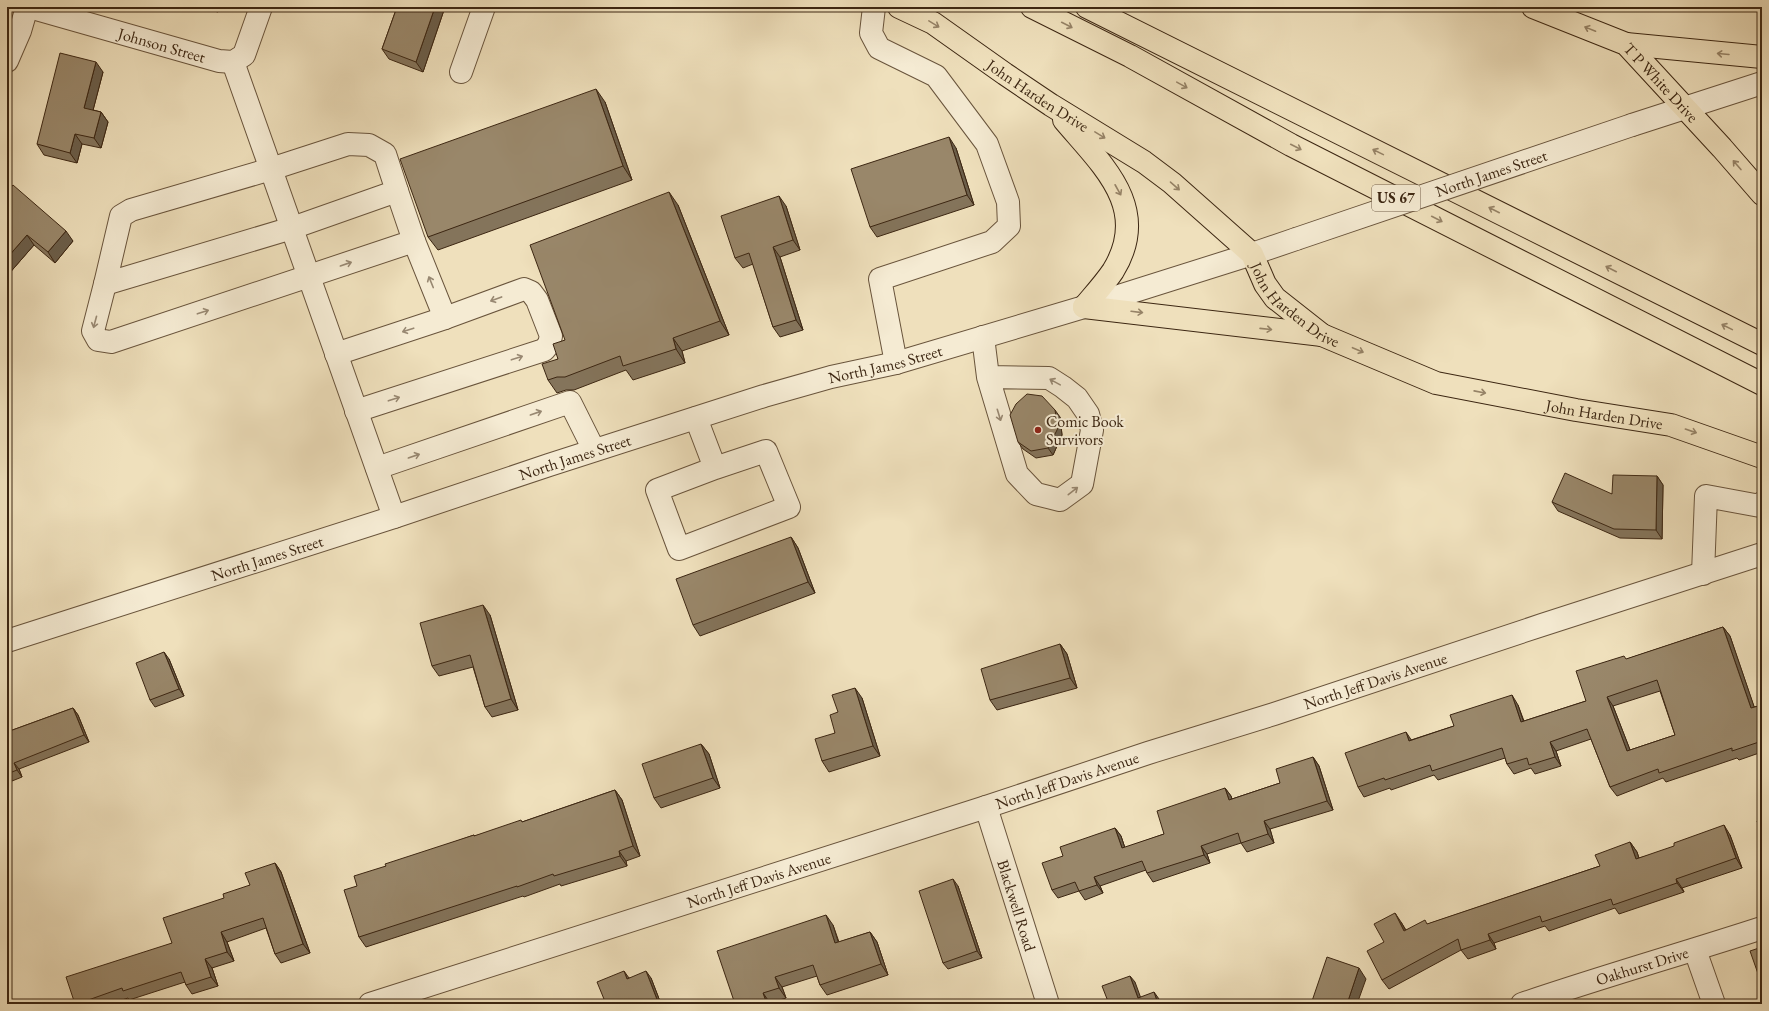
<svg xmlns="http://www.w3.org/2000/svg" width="1769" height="1011" viewBox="0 0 1769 1011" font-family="'EB Garamond',serif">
  <rect width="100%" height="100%" fill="#efe0bc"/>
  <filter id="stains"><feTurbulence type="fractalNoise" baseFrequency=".005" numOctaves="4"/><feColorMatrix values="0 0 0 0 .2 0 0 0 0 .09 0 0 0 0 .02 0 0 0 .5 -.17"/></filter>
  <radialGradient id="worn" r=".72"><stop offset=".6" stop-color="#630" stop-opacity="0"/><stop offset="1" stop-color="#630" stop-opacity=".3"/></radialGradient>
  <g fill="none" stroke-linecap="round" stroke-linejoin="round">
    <defs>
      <g id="minor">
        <path id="s1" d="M29,7L219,61L233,62L244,55L261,7"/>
        <path d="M874,7L871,33L879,48L936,76L987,144L1008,202L1009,226L992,242L880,279L896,363"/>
        <path d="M7,61L20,31L27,7"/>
        <path d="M233,62L394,517"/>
        <path d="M461,72L484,7"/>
        <path d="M1632,125L1762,83"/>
        <path d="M348,144L369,145L385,154L397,191L292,228L105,284L121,216L131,210L271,169Z"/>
        <path d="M414,241L445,318"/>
        <path d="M105,284L93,331L98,340L111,342L414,241L397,191"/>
        <path d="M983,337L988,377L1017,474L1036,494L1060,500L1082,484L1092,430L1088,414L1077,398L1063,387L1049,378L988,377"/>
        <path d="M336,354L445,318L524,289L531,292L537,300L551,336L549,344L544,350L356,411"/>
        <path d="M696,418L715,468L766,451L789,507L679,549L657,490L715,468"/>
        <path d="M377,468L570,402L594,450"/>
        <path d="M1703,574L1706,496L1760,506L1762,503"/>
        <path id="s2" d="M7,641L394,517L549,465L764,396L831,377L896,363L1084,307L1252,254L1296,239"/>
        <path id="s3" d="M986,807L1048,1004"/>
        <path d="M1695,950L1714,1004"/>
        <path id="s4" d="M370,1004L986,807L1148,753L1274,714L1542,625L1762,554"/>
        <path id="s5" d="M1522,1004C1601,977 1682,954 1762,928"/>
      </g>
      <g id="major">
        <path id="s6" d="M899,7L933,23L1005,74L1051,105L1144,162L1172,183L1252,254L1265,284L1275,298L1322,335L1436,383L1576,410L1671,425L1762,457"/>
        <path id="s7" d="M1533,7L1626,44L1722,148L1762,194"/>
        <path d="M1626,44L1762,57"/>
        <path d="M1064,120C1102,165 1152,208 1113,271C1105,283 1094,295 1084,307"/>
        <path d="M1084,307L1322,335"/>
      </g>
      <g id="highway">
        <path d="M1032,7L1130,56L1291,145L1762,384"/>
        <path d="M1087,7L1762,344"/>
      </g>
    </defs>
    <use href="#minor" stroke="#69543c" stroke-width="24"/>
    <use href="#major" stroke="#3c2612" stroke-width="24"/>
    <use href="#highway" stroke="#3c2612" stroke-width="24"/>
    <use href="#minor" stroke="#f5ebd3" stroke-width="22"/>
    <use href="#major" stroke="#efe0bc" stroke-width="22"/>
    <use href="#highway" stroke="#efe0bc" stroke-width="22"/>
    <defs>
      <g id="minor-bridge">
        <path id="s8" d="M1296,239L1632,125"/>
      </g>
    </defs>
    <use href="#minor-bridge" stroke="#69543c" stroke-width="24" stroke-linecap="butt"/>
    <use href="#minor-bridge" stroke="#f5ebd3" stroke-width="22"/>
  </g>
  <g fill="#84745b" stroke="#3c2612" fill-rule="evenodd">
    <path d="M198,7H219L218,12Z"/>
    <path d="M397,7H445L423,72L389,59L382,49Z"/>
    <path d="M103,72L93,110L101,112L108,122L101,148L82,144L77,163L44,155L37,144Z"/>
    <path d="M605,102L632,180L438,250L428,237Z"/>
    <path d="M956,148L974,205L877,237L870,227Z"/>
    <path d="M7,192L73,241L55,263L34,245L7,276Z"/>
    <path d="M678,205L729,335L682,351L685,363L633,380L626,370L574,390H566L557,393L548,380L558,359L565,340Z"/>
    <path d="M786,206L800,250L780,257L803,330L780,337L773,327L753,264L743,268L735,258Z"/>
    <path d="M1060,417L1062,435L1053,455L1036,458L1023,449L1018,442Z"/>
    <path d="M1657,476L1663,485L1662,539L1620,538L1558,511L1552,502L1612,494Z"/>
    <path d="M791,537L798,548L815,593L700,636L693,625Z"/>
    <path d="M490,615L518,710L492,717L485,707L473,667L439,676L432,666Z"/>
    <path d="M1723,627L1730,636L1754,707L1762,705V752L1739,760L1737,758L1666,782L1663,778L1617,796L1610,787L1591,739L1556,751L1561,766L1535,774L1531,768L1514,774L1507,764L1505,758L1438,780L1434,775L1391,790L1390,788L1364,797L1358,787L1411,740L1518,705L1524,721L1586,701L1627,659ZM1660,691L1675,735L1630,750L1613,706Z"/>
    <path d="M1060,644L1067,654L1077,688L997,710L990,700Z"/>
    <path d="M169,659L184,696L155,707L150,700Z"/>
    <path d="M862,698L880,756L829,772L822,761L835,733L838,712Z"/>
    <path d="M73,708L78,715L89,742L19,769L22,777L7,783V732Z"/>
    <path d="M701,744L709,754L720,788L661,808L654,798Z"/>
    <path d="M1313,757L1319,766L1333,810L1270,829L1274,843L1247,852L1241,843L1207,854L1210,863L1153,882L1147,873L1146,870L1100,886L1103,893L1085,900L1079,891L1058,898L1052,890L1063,856L1115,828L1121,836L1125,848L1164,834L1225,788L1231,796L1232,799L1280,783Z"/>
    <path d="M615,790L622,800L640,856L626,861L627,866L561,886L560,884L524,897L523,896L366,947L359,937L357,886L386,866L474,835L475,836L522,822Z"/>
    <path d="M1730,835L1742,868L1682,888L1684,892L1619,914L1615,908L1549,931L1545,926L1494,943L1496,949L1468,959L1461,950L1389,989L1382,980L1384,942L1401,922L1406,930L1428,924L1600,866L1630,842L1637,852L1639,858Z"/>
    <path d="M275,863L281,872L310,953L281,963L275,954L266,928L227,942L234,961L212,968L218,986L192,994L186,985L185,982L129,1000L128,998L110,1004H75L172,943L250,885Z"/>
    <path d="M958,886L982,958L948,969L943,963Z"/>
    <path d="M833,925L839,942L870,932L877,942L888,975L827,995L820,985L817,976L782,987L786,998L770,1003L735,1004Z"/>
    <path d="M629,978H651L661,1004H606Z"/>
  </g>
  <g fill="#6b5e4a" stroke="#3c2612">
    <path d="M214,7H219L218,12Z"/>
    <path d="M435,7H445L423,72L416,62Z"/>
    <path d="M96,62L103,72L91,118L84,108Z"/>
    <path d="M596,89L605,102L632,180L623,166Z"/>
    <path d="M101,112L108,122L101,148L94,138Z"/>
    <path d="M75,134L82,144L77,163L70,153Z"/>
    <path d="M949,137L956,148L974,205L967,195Z"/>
    <path d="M669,192L678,205L729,335L720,321Z"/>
    <path d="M779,196L786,206L800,250L793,240Z"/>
    <path d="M66,231L73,241L55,263L48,252Z"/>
    <path d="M27,235L34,245L7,276V258Z"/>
    <path d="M773,247L780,257L803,330L796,320Z"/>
    <path d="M673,338L682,351L685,363L676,349Z"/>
    <path d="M1055,410L1060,417L1062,435L1053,455L1048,448Z"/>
    <path d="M1657,476L1663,485L1662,539L1656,530Z"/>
    <path d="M791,537L798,548L815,593L808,582Z"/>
    <path d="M483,605L490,615L518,710L511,699Z"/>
    <path d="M1723,627L1730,636L1758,718L1751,708Z"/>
    <path d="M1060,644L1067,654L1077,688L1070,678Z"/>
    <path d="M164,652L169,659L184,696L179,689Z"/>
    <path d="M855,688L862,698L880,756L873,746Z"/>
    <path d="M1512,695L1518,705L1527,732L1521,722Z"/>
    <path d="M1607,697L1613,706L1634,760L1627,751Z"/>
    <path d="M73,708L78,715L89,742L84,735Z"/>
    <path d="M1406,732L1412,741H1409Z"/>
    <path d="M1550,742L1556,751L1561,766L1555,757Z"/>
    <path d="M701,744L709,754L720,788L713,778Z"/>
    <path d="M1313,757L1319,766L1333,810L1327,801Z"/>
    <path d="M14,763L19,769L22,777L17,770Z"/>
    <path d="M1225,788L1231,796L1235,809L1229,800Z"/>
    <path d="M615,790L622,800L640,856L633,846Z"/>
    <path d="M1264,821L1270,829L1274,843L1268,834Z"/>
    <path d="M1724,825L1730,835L1742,868L1736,858Z"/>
    <path d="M1115,828L1121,836L1128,857L1122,848Z"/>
    <path d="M1630,842L1637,852L1642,868L1636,859Z"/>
    <path d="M1201,846L1207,854L1210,863L1204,855Z"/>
    <path d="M619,851L626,861L627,866L620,856Z"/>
    <path d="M275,863L281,872L310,953L303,944Z"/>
    <path d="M1094,877L1100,886L1103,893L1097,885Z"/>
    <path d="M953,879L958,886L982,958L977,951Z"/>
    <path d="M1676,879L1682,888L1684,892L1677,883Z"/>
    <path d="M1395,913L1401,922L1411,940L1404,931Z"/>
    <path d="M826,915L833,925L842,954L835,943Z"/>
    <path d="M221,932L227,942L234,961L227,952Z"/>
    <path d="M870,932L877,942L888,975L881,964Z"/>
    <path d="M1488,934L1494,943L1496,949L1490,940Z"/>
    <path d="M205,959L212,968L218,986L211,977Z"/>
    <path d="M1359,968L1366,979L1357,1004H1347Z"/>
    <path d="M624,971L629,978L627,979Z"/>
    <path d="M646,971L651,978L661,1004H660L658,1002Z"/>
    <path d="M1130,976L1135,982L1143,1004L1138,998Z"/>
    <path d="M775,977L782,987L786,998L779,988Z"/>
    <path d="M1154,992L1159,999L1161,1004H1158Z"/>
    <path d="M763,993L770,1003V1004H767Z"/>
  </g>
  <g fill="#99876a" stroke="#3c2612" fill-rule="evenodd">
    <path d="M397,7H435L416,62L382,49Z"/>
    <path d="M60,53L96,62L84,108L101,112L94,138L75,134L70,153L37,144Z"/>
    <path d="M596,89L623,166L428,237L400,159Z"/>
    <path d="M949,137L967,195L870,227L851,169Z"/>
    <path d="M13,185L66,231L48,252L27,235L7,258V192Z"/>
    <path d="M669,192L720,321L673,338L676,349L623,366L620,356L565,377H557L548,380L542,364L558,359L553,344L565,340L530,245Z"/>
    <path d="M779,196L793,240L773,247L796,320L773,327L749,253L735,258L721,216Z"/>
    <path d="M1027,394L1042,396L1055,410L1058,428L1048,448L1031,451L1018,442L1010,415L1016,404Z"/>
    <path d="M1565,473L1612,494L1613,475L1657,476L1656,530L1614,529L1552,502Z"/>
    <path d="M791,537L808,582L693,625L676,579Z"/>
    <path d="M483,605L511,699L485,707L470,655L432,666L420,623Z"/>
    <path d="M1723,627L1751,708L1762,705V741L1732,751V748L1659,773L1658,769L1610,787L1587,729L1550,742L1555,757L1529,765L1527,758L1507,764L1502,748L1432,771L1430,765L1385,780L1384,778L1358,787L1345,753L1406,732L1409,741L1454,726L1450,715L1512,695L1521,722L1586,701L1576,671L1624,656L1626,659ZM1657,680L1675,735L1627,751L1607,697Z"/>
    <path d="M1060,644L1070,678L990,700L981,669Z"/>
    <path d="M164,652L179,689L150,700L136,663Z"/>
    <path d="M855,688L873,746L822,761L815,739L835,733L830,715L838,712L832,695Z"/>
    <path d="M73,708L84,735L14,763L17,770L7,774V732Z"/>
    <path d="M701,744L713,778L654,798L642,764Z"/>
    <path d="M1313,757L1327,801L1264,821L1268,834L1241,843L1238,833L1201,846L1204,855L1147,873L1142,861L1094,877L1097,885L1079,891L1075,882L1052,890L1042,863L1063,856L1060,847L1115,828L1122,848L1164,834L1157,811L1225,788L1229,800L1280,783L1276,769Z"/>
    <path d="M615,790L633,846L619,851L620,856L554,876L553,874L517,887V886L359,937L344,890L357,886L354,876L386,866L385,864L474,835V836L521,820L522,822Z"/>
    <path d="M1762,819V837L1757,821Z"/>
    <path d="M1724,825L1736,858L1676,879L1677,883L1613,905L1611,899L1542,922L1540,916L1488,934L1490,940L1461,950L1458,939L1382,980L1367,951L1384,942L1374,924L1395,913L1404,931L1425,920L1427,924L1600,866L1595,855L1630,842L1636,859L1674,846V843Z"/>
    <path d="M275,863L303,944L275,954L263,918L221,932L227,952L205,959L211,977L186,985L181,972L123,991L122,988L77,1004H75L66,977L172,943L163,918L224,898L223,894L250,885L245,873Z"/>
    <path d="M953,879L977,951L943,963L919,891Z"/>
    <path d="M826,915L835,943L870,932L881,964L820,985L813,965L775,977L779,988L763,993L767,1004H735L717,951Z"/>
    <path d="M1762,947V985L1750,951Z"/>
    <path d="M1327,957L1359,968L1347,1004H1311Z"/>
    <path d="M624,971L627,979L646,971L658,1002L652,1004H606L597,982Z"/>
    <path d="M1130,976L1138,998L1154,992L1158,1004H1109L1102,986Z"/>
    <path d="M568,1000L570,1004H558Z"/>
  </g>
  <defs><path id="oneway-shaft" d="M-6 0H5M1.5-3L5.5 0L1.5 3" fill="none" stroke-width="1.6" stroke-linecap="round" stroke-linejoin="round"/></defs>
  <g stroke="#968367">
    <use href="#oneway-shaft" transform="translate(934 24) rotate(31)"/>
    <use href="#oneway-shaft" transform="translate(1067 25) rotate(27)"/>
    <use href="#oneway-shaft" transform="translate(1590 29) rotate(-158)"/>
    <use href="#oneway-shaft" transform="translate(1723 54) rotate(-175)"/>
    <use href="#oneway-shaft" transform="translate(1182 85) rotate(29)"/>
    <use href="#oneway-shaft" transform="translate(1100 135) rotate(31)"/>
    <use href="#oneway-shaft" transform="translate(1296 147) rotate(27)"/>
    <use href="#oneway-shaft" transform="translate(1378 152) rotate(-154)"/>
    <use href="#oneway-shaft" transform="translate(1737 165) rotate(-131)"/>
    <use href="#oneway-shaft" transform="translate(1175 186) rotate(41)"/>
    <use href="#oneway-shaft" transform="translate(1118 190) rotate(61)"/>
    <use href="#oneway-shaft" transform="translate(1494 210) rotate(-153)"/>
    <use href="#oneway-shaft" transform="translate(1437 219) rotate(27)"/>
    <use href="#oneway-shaft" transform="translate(1611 269) rotate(-153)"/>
    <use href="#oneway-shaft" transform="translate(1137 312) rotate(7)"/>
    <use href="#oneway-shaft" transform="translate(1727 327) rotate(-154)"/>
    <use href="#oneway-shaft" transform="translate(1266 329) rotate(6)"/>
    <use href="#oneway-shaft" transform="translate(1358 350) rotate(23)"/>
    <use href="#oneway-shaft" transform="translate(1480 392) rotate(11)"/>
    <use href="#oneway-shaft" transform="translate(1691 431) rotate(19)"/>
  </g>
  <g stroke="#988872">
    <use href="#oneway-shaft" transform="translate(346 264) rotate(-19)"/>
    <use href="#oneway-shaft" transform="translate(431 282) rotate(-112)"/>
    <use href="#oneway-shaft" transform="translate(496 299) rotate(160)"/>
    <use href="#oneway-shaft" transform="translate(203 312) rotate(-18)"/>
    <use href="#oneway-shaft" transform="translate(95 322) rotate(105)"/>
    <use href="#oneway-shaft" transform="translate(408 330) rotate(162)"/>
    <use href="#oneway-shaft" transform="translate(517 358) rotate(-18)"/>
    <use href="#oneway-shaft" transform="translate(1055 382) rotate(-151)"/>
    <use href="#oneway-shaft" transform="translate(394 399) rotate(-18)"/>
    <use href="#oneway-shaft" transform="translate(536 413) rotate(-19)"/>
    <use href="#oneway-shaft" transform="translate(999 415) rotate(73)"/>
    <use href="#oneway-shaft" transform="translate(414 456) rotate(-19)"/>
    <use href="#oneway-shaft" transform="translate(1073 491) rotate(-38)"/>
  </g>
  <circle fill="#8f2418" stroke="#f5ebd3" stroke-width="1.5" cx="1038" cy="430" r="4"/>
  <g text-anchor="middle" stroke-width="4" stroke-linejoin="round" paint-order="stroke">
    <rect fill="#f5ebd3" stroke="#74614c" stroke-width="1" x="1372" y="185" width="48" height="26" rx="3"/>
    <g font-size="15" font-weight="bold" fill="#3c2612">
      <text x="1396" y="203">US 67</text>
    </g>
    <g font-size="16" fill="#3c2612" stroke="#f5ebd3">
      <text dy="6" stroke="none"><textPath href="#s1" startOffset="138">Johnson Street</textPath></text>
      <text dy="6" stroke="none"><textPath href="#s7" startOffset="152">T P White Drive</textPath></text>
      <text dy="6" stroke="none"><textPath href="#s6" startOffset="165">John Harden Drive</textPath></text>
      <text dy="6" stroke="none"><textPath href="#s8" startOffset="206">North James Street</textPath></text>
      <text dy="6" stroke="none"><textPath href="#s6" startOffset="501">John Harden Drive</textPath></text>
      <text dy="6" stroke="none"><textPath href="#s2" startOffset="921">North James Street</textPath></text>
      <text dy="6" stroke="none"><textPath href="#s6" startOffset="837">John Harden Drive</textPath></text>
      <text dy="6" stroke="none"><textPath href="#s2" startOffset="597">North James Street</textPath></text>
      <text dy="6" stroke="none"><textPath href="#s2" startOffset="273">North James Street</textPath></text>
      <text dy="6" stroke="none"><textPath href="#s4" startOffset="1056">North Jeff Davis Avenue</textPath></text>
      <text dy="6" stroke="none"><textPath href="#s4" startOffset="732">North Jeff Davis Avenue</textPath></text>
      <text dy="6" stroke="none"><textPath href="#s4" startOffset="408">North Jeff Davis Avenue</textPath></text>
      <text dy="6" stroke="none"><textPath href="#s3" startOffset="103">Blackwell Road</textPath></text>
      <text dy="6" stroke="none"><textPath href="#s5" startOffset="126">Oakhurst Drive</textPath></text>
    </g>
    <g font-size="16" fill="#3c2612" stroke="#f5ebd3" text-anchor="start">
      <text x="1046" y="427">Comic Book<tspan x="1046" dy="18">Survivors</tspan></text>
    </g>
  </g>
  <rect width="1769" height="1011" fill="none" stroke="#efe0bc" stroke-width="24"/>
  <rect x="8" y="8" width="1753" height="995" fill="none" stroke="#3c2612" stroke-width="2"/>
  <rect x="12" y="12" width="1745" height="987" fill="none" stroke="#3c2612"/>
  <rect width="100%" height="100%" filter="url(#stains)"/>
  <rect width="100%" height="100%" fill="url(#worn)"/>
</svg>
